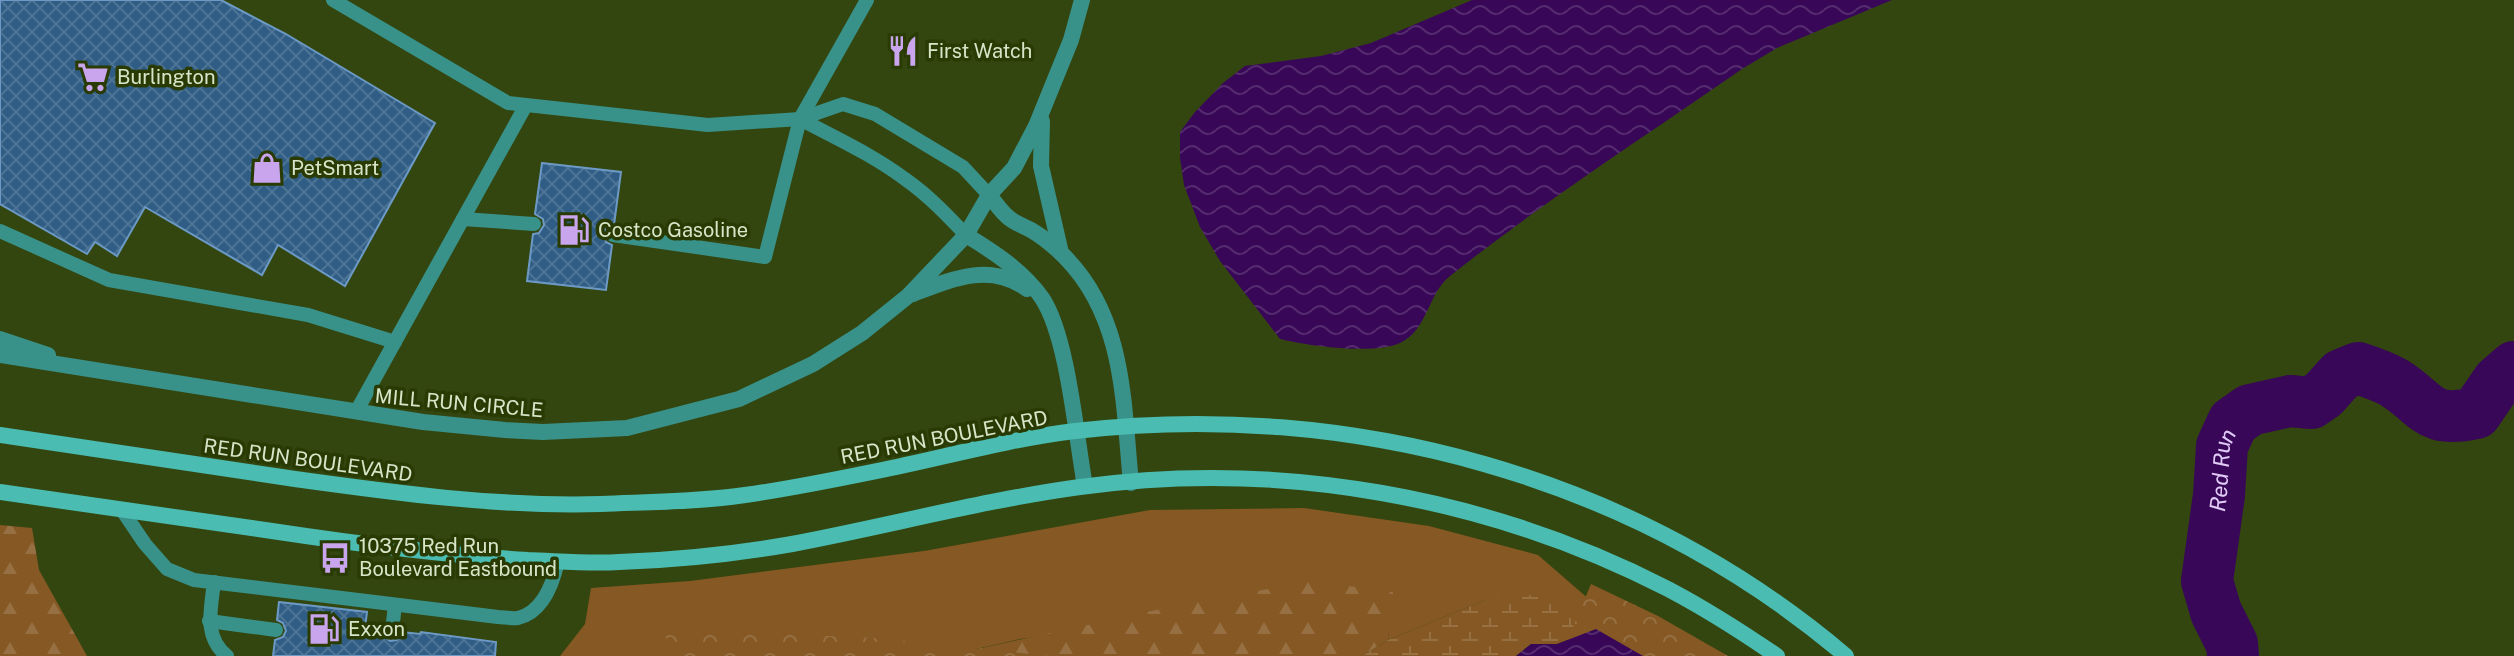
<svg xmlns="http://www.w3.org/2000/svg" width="2514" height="656" viewBox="0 0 2514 656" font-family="'Public Sans',sans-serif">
  <defs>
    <pattern id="forest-firs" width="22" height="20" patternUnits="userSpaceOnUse" patternTransform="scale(2)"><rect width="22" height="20" fill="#865823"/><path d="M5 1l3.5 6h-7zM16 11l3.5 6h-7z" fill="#967042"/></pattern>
    <pattern id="wetland-marsh" width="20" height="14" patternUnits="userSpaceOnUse" patternTransform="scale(2)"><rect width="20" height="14" fill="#865823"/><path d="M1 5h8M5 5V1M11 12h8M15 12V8" fill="none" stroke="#967042"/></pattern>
    <pattern id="park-crowns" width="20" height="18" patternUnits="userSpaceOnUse" patternTransform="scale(2)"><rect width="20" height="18" fill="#865823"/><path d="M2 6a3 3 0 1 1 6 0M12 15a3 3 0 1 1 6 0" fill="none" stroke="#967042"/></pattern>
    <pattern id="water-waves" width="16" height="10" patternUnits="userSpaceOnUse" patternTransform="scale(2)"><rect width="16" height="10" fill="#380757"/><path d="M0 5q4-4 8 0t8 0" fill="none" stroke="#542b6e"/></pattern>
    <pattern id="building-cross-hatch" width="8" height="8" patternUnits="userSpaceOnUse" patternTransform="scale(2)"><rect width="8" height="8" fill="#305d85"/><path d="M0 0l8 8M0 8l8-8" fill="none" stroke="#4d7495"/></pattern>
  </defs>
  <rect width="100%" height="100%" fill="#334610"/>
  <path fill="#865823" d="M1304,508L1429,526L1538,555L1598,607L1485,600L1388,640L1392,592L1020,639L945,656H560L585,624L591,588L690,581L924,551L1150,510Z"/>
  <g fill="url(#forest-firs)">
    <path d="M0,525L32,528L39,570L87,656H0Z"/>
    <path d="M1312,581L1393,592L1388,640L1362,656H945L1170,607Z"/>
  </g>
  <path fill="url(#wetland-marsh)" d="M1531,595L1598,607L1596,629L1557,644H1531L1516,656H1362L1388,640L1485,600Z"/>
  <g fill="url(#park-crowns)">
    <path d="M1591,584L1658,616L1728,656H1561Z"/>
    <path d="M665,629L875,638L1049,656H667Z"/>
  </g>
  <g fill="url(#water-waves)">
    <path d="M1472,0H1892L1777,48L1742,69C1644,137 1543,202 1450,276C1428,293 1428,330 1400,343C1373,355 1309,346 1280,339L1220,261L1200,227L1184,185L1180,158V132L1195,112L1223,83L1245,66L1321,56L1371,43Z"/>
    <path d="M1596,629L1643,656H1516L1531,644H1557Z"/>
  </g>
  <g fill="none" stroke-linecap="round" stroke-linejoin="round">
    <path stroke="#380757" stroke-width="52" id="s1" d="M2233,656L2232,644L2216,612L2207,581L2219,495L2222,446L2233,422L2250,410L2290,401L2311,403L2324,394L2341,375L2358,368C2370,372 2382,376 2393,382C2429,404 2426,424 2476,413L2498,381L2514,367"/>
  </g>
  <g fill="url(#building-cross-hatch)" stroke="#6c9ac5" stroke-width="2">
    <path d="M0,0H221L286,34L435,123L345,286L278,245L262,275L145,207L117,256L95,242L87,254L0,204Z"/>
    <path d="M542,163L621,172L614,225L606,228L603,234L606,242L612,245L606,290L527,281L533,234L539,233L544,225L543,219L535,214Z"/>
    <path d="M279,602L367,612L365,628L382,630L383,636L390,641L397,640L402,632L420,634L421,632L496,642L495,656H273L275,640L283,637L286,631L283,623L277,620Z"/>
  </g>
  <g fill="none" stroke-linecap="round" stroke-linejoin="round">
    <g stroke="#39928a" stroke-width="14">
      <path d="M333,0L508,103L708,125L800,119L843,104L875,114L963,167L989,195"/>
      <path d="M800,119C836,138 873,155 905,179C928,195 947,215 966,235"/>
      <path d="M463,219L534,224"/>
      <path d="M0,231L109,280L308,315L395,342"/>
      <path d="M613,235L765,257L800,119L867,0"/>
      <path d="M356,412L526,105"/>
      <path d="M122,510L145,544L167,569L194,580L498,617C503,617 512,619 518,618C543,612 553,584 558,561"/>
      <path d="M214,582C211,609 203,637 227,656"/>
      <path d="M209,621L276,630"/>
      <path d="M392,631L395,605"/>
    </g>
    <g stroke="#39928a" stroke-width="16">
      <path d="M1042,121L1041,166L1061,253"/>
      <path d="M989,195C995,202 1001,212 1009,218C1015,223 1024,226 1031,230C1043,237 1055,247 1065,257C1125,318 1123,402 1131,483"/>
      <path d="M966,235C994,252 1023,271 1042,298C1068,337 1076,437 1085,486"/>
      <path d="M913,294C952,279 990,262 1027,289"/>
      <path d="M0,339L48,355"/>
      <path d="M0,355L423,422L505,430L543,432L627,428L739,399L813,364L862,333L908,296L966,235L989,195L1014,168L1036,126L1071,40L1082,0"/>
    </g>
    <g stroke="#4abcb1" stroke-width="16">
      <path d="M0,435C98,449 196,464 295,479C396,493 498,507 601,504C648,502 698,502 745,495C789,489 833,480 877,471C943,458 1008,439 1075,431C1350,399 1634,476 1846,656"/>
      <path d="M0,492C91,505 182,518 272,531C358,544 442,555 528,560C558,561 589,564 619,562C677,560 735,554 792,544C888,526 984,500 1080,487C1280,459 1489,497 1668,589C1706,609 1742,632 1777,656"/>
    </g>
  </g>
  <defs>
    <symbol id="restaurant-bare" viewBox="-9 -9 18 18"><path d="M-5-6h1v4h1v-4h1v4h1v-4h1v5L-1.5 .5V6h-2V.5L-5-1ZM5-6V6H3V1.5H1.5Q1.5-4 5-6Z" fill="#c9a5ee" stroke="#293b03" stroke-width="2.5" paint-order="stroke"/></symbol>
    <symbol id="supermarket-bare" viewBox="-9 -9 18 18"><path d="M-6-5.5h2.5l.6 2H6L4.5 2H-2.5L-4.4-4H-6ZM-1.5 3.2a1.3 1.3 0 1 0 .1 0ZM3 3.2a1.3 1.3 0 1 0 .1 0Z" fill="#c9a5ee" stroke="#293b03" stroke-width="2.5" paint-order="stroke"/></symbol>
    <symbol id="shop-bare" viewBox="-9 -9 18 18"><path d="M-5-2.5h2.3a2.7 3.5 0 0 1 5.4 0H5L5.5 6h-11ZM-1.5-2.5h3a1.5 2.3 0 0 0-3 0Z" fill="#c9a5ee" stroke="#293b03" stroke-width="2.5" paint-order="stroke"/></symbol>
    <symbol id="fuel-bare" viewBox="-9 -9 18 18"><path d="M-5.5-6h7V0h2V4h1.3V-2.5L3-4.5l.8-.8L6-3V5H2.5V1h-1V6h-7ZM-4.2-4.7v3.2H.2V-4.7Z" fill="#c9a5ee" stroke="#293b03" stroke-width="2.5" paint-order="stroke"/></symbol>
    <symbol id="bus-bare" viewBox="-9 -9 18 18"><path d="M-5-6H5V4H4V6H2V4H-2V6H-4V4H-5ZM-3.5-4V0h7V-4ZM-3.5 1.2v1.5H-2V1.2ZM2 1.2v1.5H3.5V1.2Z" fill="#c9a5ee" stroke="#293b03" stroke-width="2.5" paint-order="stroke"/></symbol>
  </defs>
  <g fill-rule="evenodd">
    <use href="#restaurant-bare" x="881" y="29" width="44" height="44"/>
    <use href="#supermarket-bare" x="71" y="55" width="44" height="44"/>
    <use href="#shop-bare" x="245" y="146" width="44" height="44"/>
    <use href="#fuel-bare" x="552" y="208" width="44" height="44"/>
    <use href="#bus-bare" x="313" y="536" width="44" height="44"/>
    <use href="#fuel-bare" x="302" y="607" width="44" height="44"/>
  </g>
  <g text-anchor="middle" stroke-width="7" stroke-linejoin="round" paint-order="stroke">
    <g font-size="20" fill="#d8e5c9" stroke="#293b03" text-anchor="start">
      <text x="927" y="58">First Watch</text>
      <text x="117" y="84">Burlington</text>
      <text x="291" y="175">PetSmart</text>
      <text x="598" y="237">Costco Gasoline</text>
      <text x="359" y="553">10375 Red Run<tspan x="359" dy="23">Boulevard Eastbound</tspan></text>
      <text x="348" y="636">Exxon</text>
    </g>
    <g font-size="20" fill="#d8e5c9" stroke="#293b03">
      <text transform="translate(459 403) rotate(5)" y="7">MILL RUN CIRCLE</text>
      <text transform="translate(944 437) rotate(-11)" y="7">RED RUN BOULEVARD</text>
      <text transform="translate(308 460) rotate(8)" y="7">RED RUN BOULEVARD</text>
    </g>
    <g font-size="22" font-style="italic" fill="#e1ccf8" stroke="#293b03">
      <text dy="8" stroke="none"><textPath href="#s1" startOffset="192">Red Run</textPath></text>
    </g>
  </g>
</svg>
